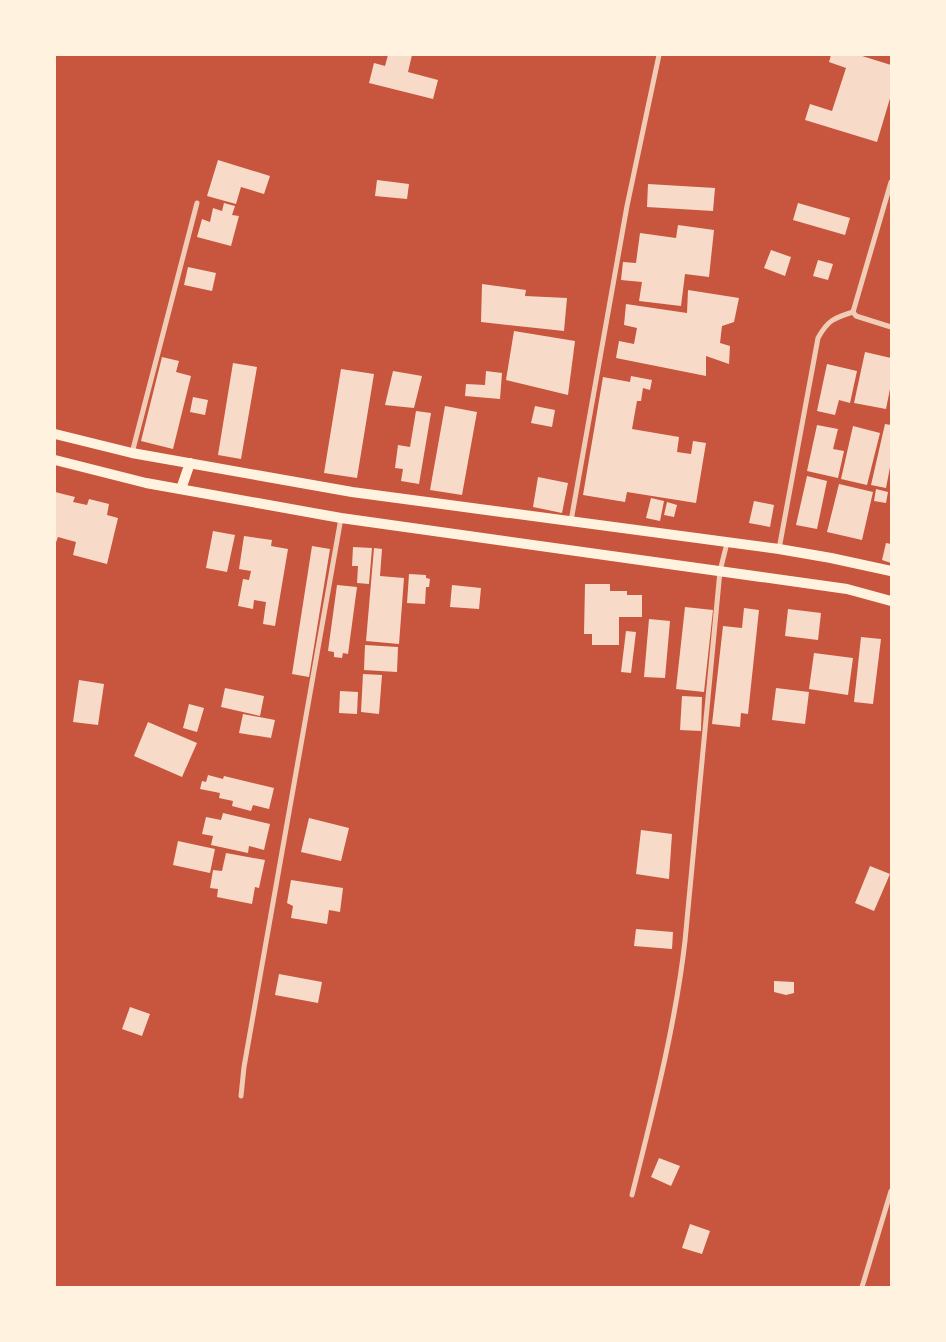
<svg xmlns="http://www.w3.org/2000/svg" width="946" height="1342" viewBox="0 0 946 1342" font-family="'Golos Text',sans-serif">
  <rect width="100%" height="100%" fill="#c8553d"/>
  <g fill="#f7dbc8">
    <path d="M388,55H412L408,72L438,80L433,99L369,83L374,63L385,66Z"/>
    <path d="M831,55H859L891,65V95L877,142L805,120L810,104L832,111L846,68L829,62Z"/>
    <path d="M218,160L270,176L264,194L241,187L236,204L207,196Z"/>
    <path d="M377,180L409,184L407,199L375,196Z"/>
    <path d="M648,184L715,188L713,211L647,207Z"/>
    <path d="M224,203L235,206L232,215L239,216L231,246L197,237L202,219L210,222L213,208L222,211Z"/>
    <path d="M798,203L850,218L845,235L793,220Z"/>
    <path d="M678,225L714,230L709,277L685,274L681,306L639,301L642,282L621,280L623,262L636,263L640,233L676,238Z"/>
    <path d="M771,250L791,257L785,276L764,268Z"/>
    <path d="M818,260L833,264L828,280L813,276Z"/>
    <path d="M188,267L216,273L212,291L184,285Z"/>
    <path d="M482,284L526,290L525,296L567,298L564,331L481,322Z"/>
    <path d="M688,290L739,298L734,322L722,326L720,343L730,346L729,364L706,356V376L616,358L619,341L634,344L637,328L624,325L626,304L687,313Z"/>
    <path d="M514,331L575,341L568,395L506,380Z"/>
    <path d="M865,352L891,358V384L886,409L854,403Z"/>
    <path d="M162,357L179,361L176,372L191,376L173,449L141,441Z"/>
    <path d="M233,363L257,367L241,459L218,455Z"/>
    <path d="M827,364L857,371L850,403L839,400L835,415L817,411Z"/>
    <path d="M341,369L374,374L357,478L324,473Z"/>
    <path d="M393,371L422,376L414,408L385,405Z"/>
    <path d="M486,371L502,373L500,399L465,396L466,384L485,385Z"/>
    <path d="M631,376L652,380L650,390L643,388L641,401H637L632,429L679,437L677,452L691,454L693,441L706,443L696,503L627,492L625,502L583,495L603,377L630,382Z"/>
    <path d="M193,397L208,400L205,415L190,412Z"/>
    <path d="M445,406L477,412L462,495L430,490Z"/>
    <path d="M535,406L555,410L552,427L531,423Z"/>
    <path d="M416,411L431,413L419,484L401,481L403,469L395,468L398,445L410,447Z"/>
    <path d="M885,424L891,425V462L886,488L871,485Z"/>
    <path d="M817,425L838,429L833,449L844,451L838,478L807,471Z"/>
    <path d="M853,426L880,433L867,485L841,479Z"/>
    <path d="M807,476L827,481L817,529L796,525Z"/>
    <path d="M538,477L568,483L562,513L533,507Z"/>
    <path d="M839,484L873,492L862,540L827,532Z"/>
    <path d="M876,489L888,492L886,503L874,501Z"/>
    <path d="M55,492L75,497L73,502L87,505L89,499L109,504L107,515L118,518L107,564L73,555L76,542L58,537L55,545Z"/>
    <path d="M651,498L664,501L660,521L646,518Z"/>
    <path d="M754,501L774,505L770,527L749,523Z"/>
    <path d="M667,502L677,505L674,517L664,515Z"/>
    <path d="M213,531L235,535L227,572L206,568Z"/>
    <path d="M244,536L272,540L271,546L288,549L275,626L263,624L266,602L254,600L253,609L238,606L243,579L249,580L251,571L239,569Z"/>
    <path d="M886,543L891,544V563L882,560Z"/>
    <path d="M312,546L330,549L309,677L292,674Z"/>
    <path d="M353,547L372,548L369,584L357,583L358,566H352Z"/>
    <path d="M374,548L382,549L380,576L404,578L399,644L366,641Z"/>
    <path d="M409,574L426,575V578L430,579L429,587H426L425,604L407,603Z"/>
    <path d="M585,584H610V591H627V595H642V617H619V645H592V634H584Z"/>
    <path d="M337,585L357,587L348,654L343,653L342,658L334,657V652L328,651Z"/>
    <path d="M452,585L481,588L479,609L450,607Z"/>
    <path d="M685,607L713,610L704,692L676,689Z"/>
    <path d="M744,608L759,610L748,714L741,713L740,727L712,724L723,626L742,628Z"/>
    <path d="M788,609L821,613L818,640L785,636Z"/>
    <path d="M649,619L670,621L665,678L644,677Z"/>
    <path d="M626,631L636,632L631,673L621,672Z"/>
    <path d="M861,637L881,639L873,704L854,702Z"/>
    <path d="M365,645L398,647L397,672L364,670Z"/>
    <path d="M814,653L853,658L848,695L809,689Z"/>
    <path d="M363,674L382,675L379,714L361,712Z"/>
    <path d="M79,680L104,684L98,725L73,722Z"/>
    <path d="M225,688L264,696L260,716L221,707Z"/>
    <path d="M776,688L809,692L805,724L772,720Z"/>
    <path d="M340,691L358,692L357,714L339,713Z"/>
    <path d="M682,696L702,697L701,731L680,730Z"/>
    <path d="M189,704L204,708L197,732L183,728Z"/>
    <path d="M243,714L275,720L271,738L239,733Z"/>
    <path d="M148,722L197,743L182,777L134,756Z"/>
    <path d="M208,775L223,779L224,776L274,788L269,809L253,805L251,811L232,806L233,801L219,798L220,793L200,789L202,781L206,782Z"/>
    <path d="M223,813L270,824L264,850L249,846L248,853L211,845L213,836L202,834L206,817L221,820Z"/>
    <path d="M309,818L349,828L341,861L301,852Z"/>
    <path d="M641,830L672,834L669,879L636,874Z"/>
    <path d="M178,841L215,849L210,873L173,865Z"/>
    <path d="M226,853L265,860L259,888L255,887L252,904L217,897L218,889L210,888L213,870L222,871Z"/>
    <path d="M870,866L890,874L874,911L855,903Z"/>
    <path d="M291,880L343,888L340,912L329,910L327,924L291,918L293,906L287,903Z"/>
    <path d="M636,929L673,932L672,949L634,946Z"/>
    <path d="M279,974L322,982L318,1003L275,995Z"/>
    <path d="M774,981L794,982V993L786,995L774,992Z"/>
    <path d="M130,1007L150,1014L142,1036L122,1029Z"/>
    <path d="M659,1158L680,1166L671,1186L651,1177Z"/>
    <path d="M690,1224L710,1231L702,1254L682,1248Z"/>
  </g>
  <g fill="none" stroke-linecap="round" stroke-linejoin="round">
    <g stroke="#f1ccb7" stroke-width="5">
      <path d="M853,312L891,182"/>
      <path d="M853,312L856,316L891,327"/>
      <path d="M132,453L197,203"/>
      <path d="M571,521L627,206L659,55"/>
      <path d="M779,549L818,338C828,320 834,318 853,312"/>
      <path d="M241,1096L244,1067L341,518"/>
      <path d="M632,1195C653,1111 675,1028 685,941L720,571L727,543"/>
      <path d="M862,1287L891,1191"/>
    </g>
    <g stroke="#fff3e0" stroke-width="10">
      <path d="M55,434L132,453L352,492L779,549L831,558L891,571"/>
      <path d="M55,460L146,483L341,518L847,589L891,601"/>
      <path d="M181,489L190,463"/>
    </g>
  </g>
  <rect width="946" height="1342" fill="none" stroke="#fff3e0" stroke-width="112"/>
</svg>
